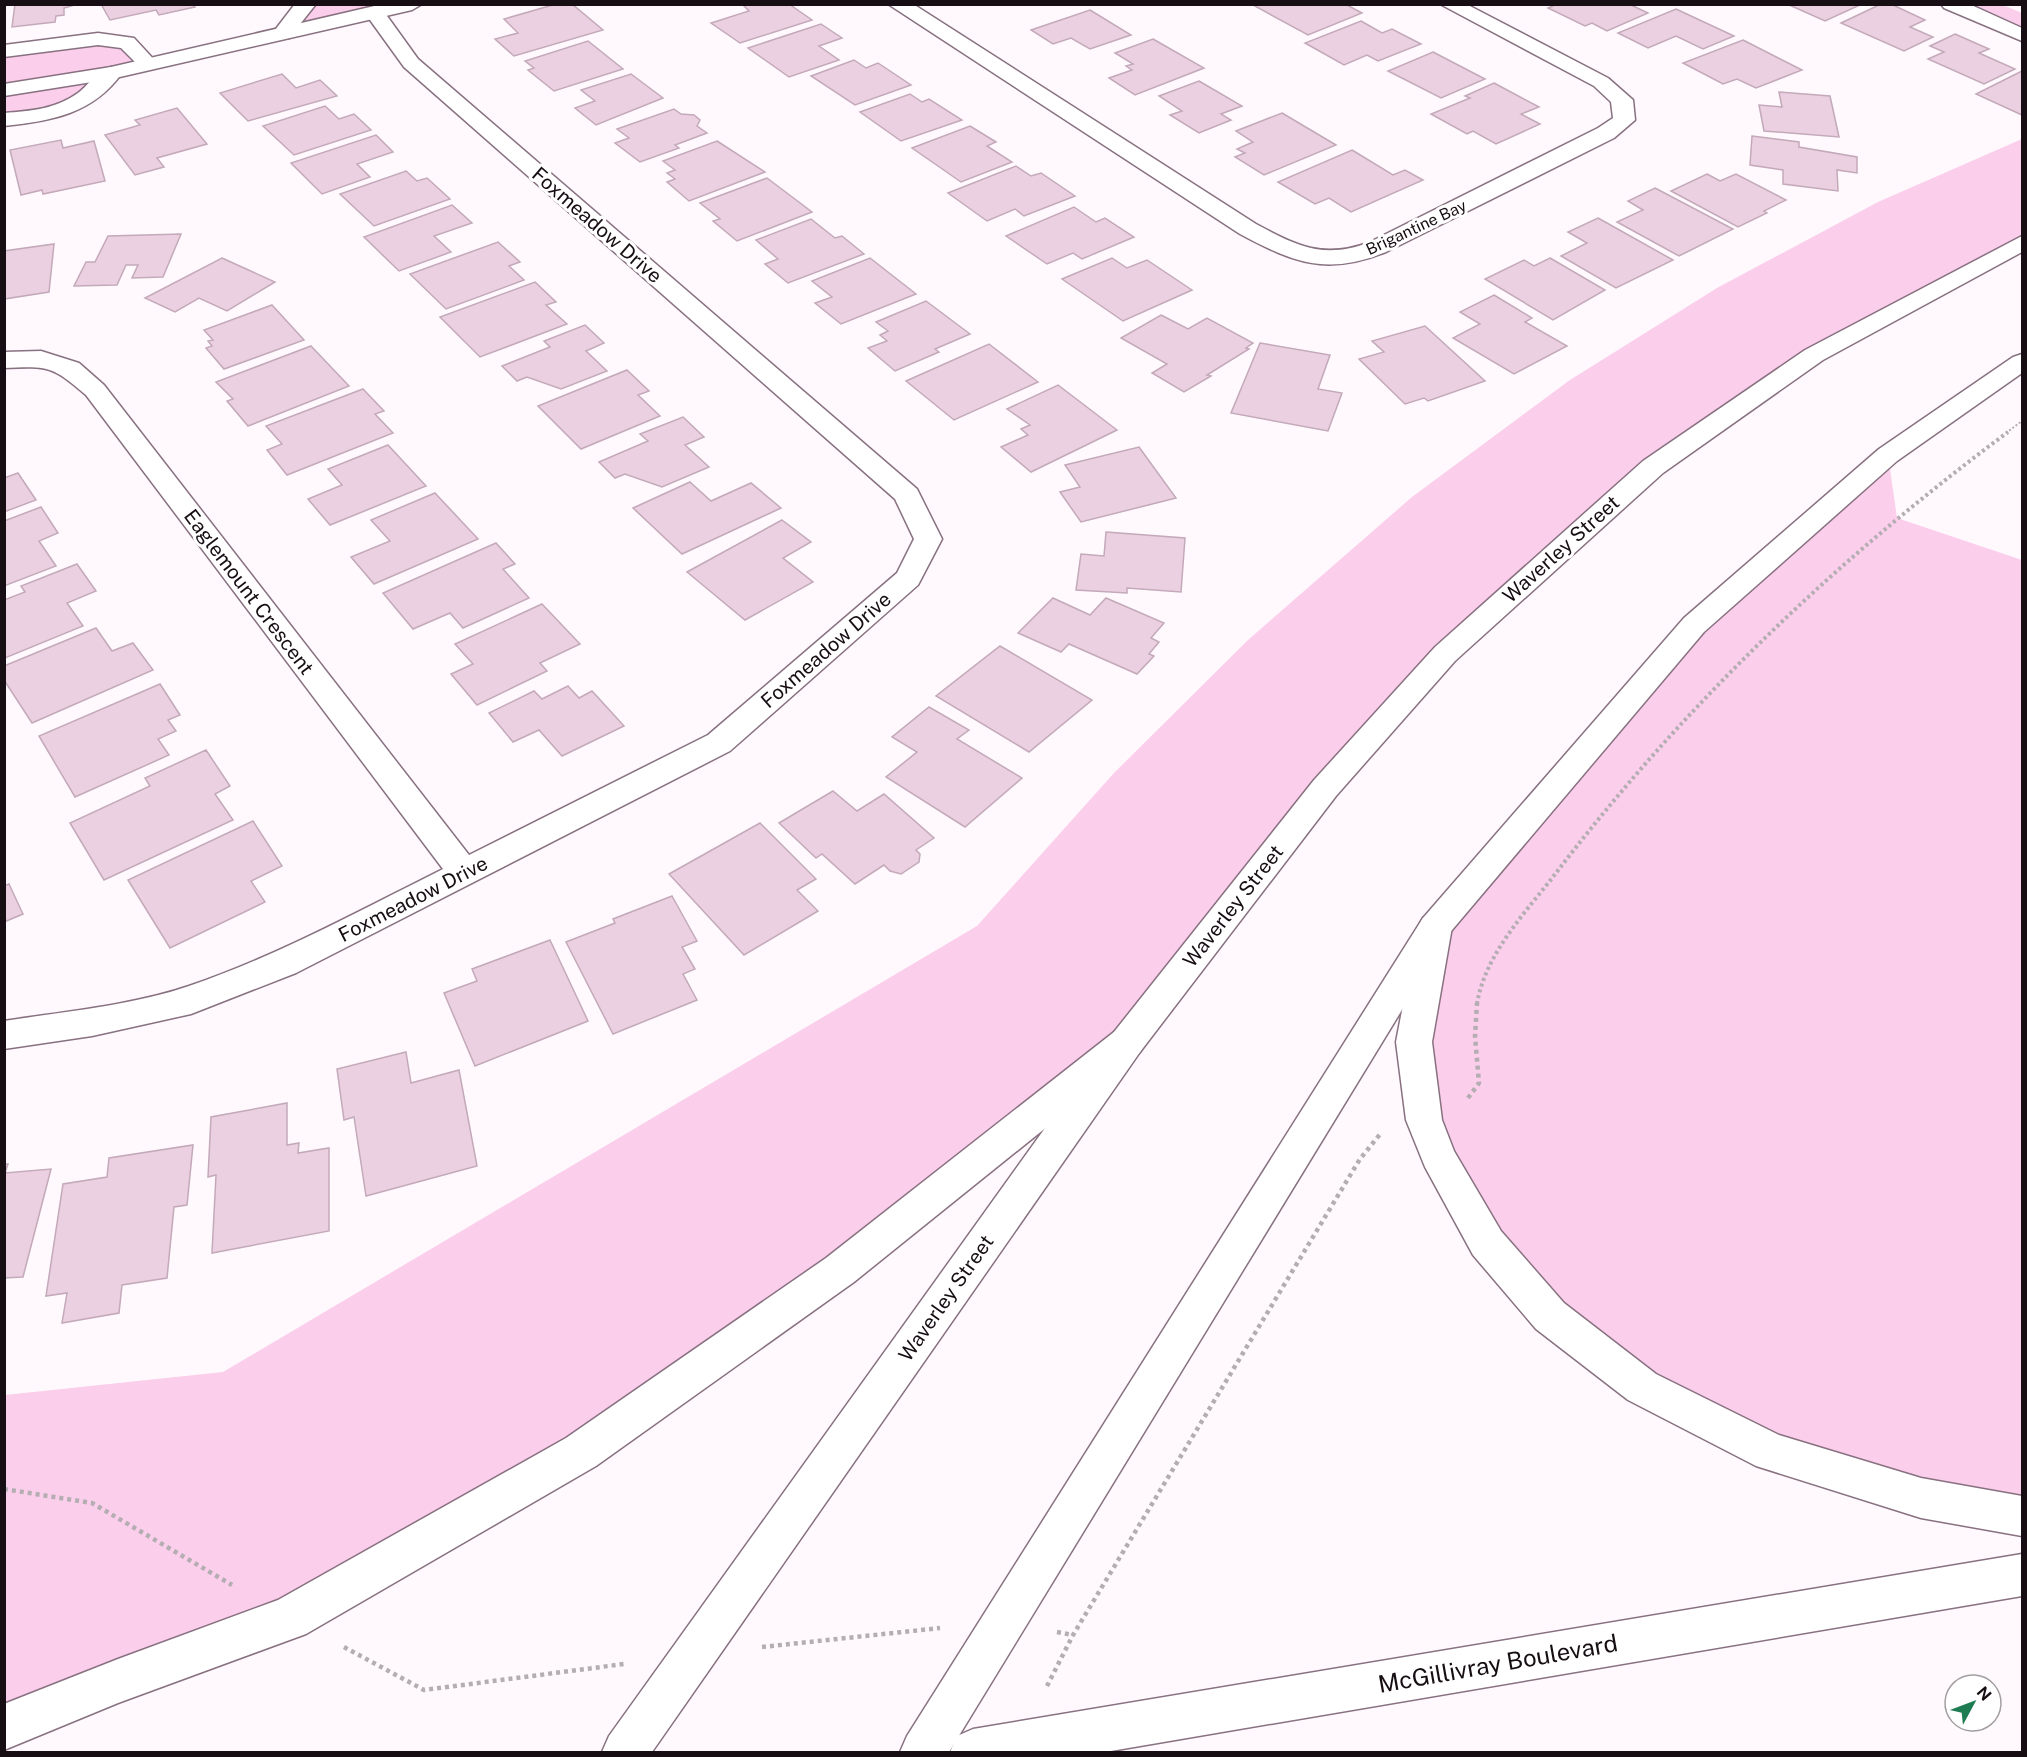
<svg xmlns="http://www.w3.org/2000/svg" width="2027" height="1757" viewBox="0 0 2027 1757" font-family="'Public Sans',sans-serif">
  <rect width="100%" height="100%" fill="#fff9fd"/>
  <g fill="#fbceeb">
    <path d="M306,5H412L282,34Z"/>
    <path d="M1967,5H2003L2022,13V28Z"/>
    <path d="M127,42L148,64L111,73L92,95L58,104L5,113L4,51Z"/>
    <path d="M2022,139V243L1814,355L1653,467L1445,654L1127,1042L840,1270L290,1618L5,1727V1395L223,1372L977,926L1114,773L1248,640L1412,497L1570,380L1717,288L1878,202Z"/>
    <path d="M1888,455L1897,518L2022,560V1516L1921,1498L1771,1452L1550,1316L1424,1120L1435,927L1694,625Z"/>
  </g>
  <g fill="#ead0e0" stroke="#c3a9b9" stroke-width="1.5">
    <path d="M15,4H78L64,8V15L56,16L55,22L12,27Z"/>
    <path d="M101,4H193L195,7L159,15L156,10L110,20Z"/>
    <path d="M556,4H572L603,30L514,56L495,39L518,33L504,19Z"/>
    <path d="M789,4L812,20L740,43L711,23L749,11L742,4Z"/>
    <path d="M1345,4L1362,13L1308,35L1253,5Z"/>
    <path d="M1557,4H1629L1648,13L1607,31L1592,23L1585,26L1548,8Z"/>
    <path d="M1787,4H1862L1825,21Z"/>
    <path d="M1881,4H1891L1925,20L1910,27L1933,37L1904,51L1841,23Z"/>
    <path d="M1676,9L1734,36L1703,49L1676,36L1648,48L1618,33Z"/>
    <path d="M1090,10L1131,35L1090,49L1071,38L1053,44L1031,30Z"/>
    <path d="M1361,21L1382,33L1392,29L1421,44L1378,61L1367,55L1344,65L1305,43Z"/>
    <path d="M821,24L842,38L819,46L839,60L789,77L748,48Z"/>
    <path d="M1955,34L1989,49L1979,53L2015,69L1984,84L1928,59L1944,52L1930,46Z"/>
    <path d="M1153,39L1204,68L1135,95L1109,78L1132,70L1126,66L1133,64L1115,53Z"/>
    <path d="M1743,40L1802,70L1756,88L1737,79L1723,84L1683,63Z"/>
    <path d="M588,41L623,69L554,91L528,70L534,68L525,61Z"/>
    <path d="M1433,52L1485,79L1441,98L1388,71Z"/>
    <path d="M854,60L866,68L878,63L911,85L855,105L811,76Z"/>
    <path d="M2022,71V115L1976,94Z"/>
    <path d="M282,74L296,88L320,80L337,96L248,121L220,93Z"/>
    <path d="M631,74L663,98L596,125L575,108L595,101L581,90Z"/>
    <path d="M1199,81L1242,106L1221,114L1231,120L1199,133L1170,115L1182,111L1159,96Z"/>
    <path d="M1494,83L1539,107L1521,114L1540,124L1496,144L1473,131L1467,134L1431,114L1470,98L1465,96Z"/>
    <path d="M1779,92L1830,96L1839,137L1764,131L1759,105L1782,107Z"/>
    <path d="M910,94L922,102L929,99L962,120L901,141L860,112Z"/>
    <path d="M325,106L339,119L354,114L371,130L294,155L263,126Z"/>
    <path d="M177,108L207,144L157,158L164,167L135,175L105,135L140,125L135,120Z"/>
    <path d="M674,109L681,114L694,115L700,120L697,126L707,133L675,145L679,148L640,162L615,143L629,138L617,129Z"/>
    <path d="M1282,113L1336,145L1264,175L1235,157L1245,153L1237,149L1253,142L1236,131Z"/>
    <path d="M970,126L996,142L987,146L1012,162L961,182L912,148Z"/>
    <path d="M376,135L393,152L357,164L370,177L322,194L291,163Z"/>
    <path d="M1752,136L1799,142V147L1857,157V173L1837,170L1838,191L1783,184V170L1750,165Z"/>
    <path d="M61,140L63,148L94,141L105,181L43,194L42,190L21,195L10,150Z"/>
    <path d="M717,141L765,172L689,201L667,182L675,179L667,173L675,170L663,161Z"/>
    <path d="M1352,150L1393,175L1405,170L1423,180L1351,212L1329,198L1315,204L1278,182Z"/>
    <path d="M1016,166L1031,176L1041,173L1075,196L1024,216L1015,209L987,221L948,193Z"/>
    <path d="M406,171L417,181L427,178L450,199L374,226L340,194Z"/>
    <path d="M1707,174L1720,181L1736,174L1786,200L1764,211L1767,213L1738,227L1671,191Z"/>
    <path d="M767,178L812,212L737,241L713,221L720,219L700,203Z"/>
    <path d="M1655,188L1733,229L1679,256L1617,222L1643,210L1628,201Z"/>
    <path d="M452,205L472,223L434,236L451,252L399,271L364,237Z"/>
    <path d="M1074,207L1096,222L1105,218L1134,237L1082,259L1073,253L1047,264L1006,236Z"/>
    <path d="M1598,218L1673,260L1616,288L1561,256L1587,243L1568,232Z"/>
    <path d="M811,219L835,238L842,236L864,254L788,283L765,264L778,259L756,240Z"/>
    <path d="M181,234L163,277L132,278L138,265H126L117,285L74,286L86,262H95L108,236Z"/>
    <path d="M498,242L520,262L509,266L524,280L446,309L410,274Z"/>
    <path d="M54,244L49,292L4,299V251Z"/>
    <path d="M222,258L275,282L227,311L199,298L175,312L145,298Z"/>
    <path d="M870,258L916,294L841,324L815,303L832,297L812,281Z"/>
    <path d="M1112,258L1127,268L1147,260L1192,290L1123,321L1062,279Z"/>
    <path d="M1550,258L1605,290L1553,320L1485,279L1524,260L1534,266Z"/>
    <path d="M535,282L556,302L546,305L567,324L480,357L440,317Z"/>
    <path d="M1494,295L1532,318L1525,322L1567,346L1514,374L1453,338L1480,324L1460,312Z"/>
    <path d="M926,301L970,334L935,349L939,352L895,371L868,348L887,341L880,335L888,331L876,322Z"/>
    <path d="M272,305L304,340L224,369L206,348L212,346L208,341L213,340L204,330Z"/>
    <path d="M1161,315L1188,329L1207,318L1253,343L1246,348L1249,349L1207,375L1211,376L1184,392L1152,373L1167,364L1121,338Z"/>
    <path d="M585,325L604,343L586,351L607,371L561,389L527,377L517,381L502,366L550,347L544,341Z"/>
    <path d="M1425,326L1485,381L1428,401L1424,398L1405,404L1359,359L1384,352L1372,341Z"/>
    <path d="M1260,343L1330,355L1318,389L1342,393L1328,431L1231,413Z"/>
    <path d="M989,344L1038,382L954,420L906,381Z"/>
    <path d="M311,346L349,386L248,426L227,401L233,399L216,382Z"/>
    <path d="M627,370L649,391L638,395L660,416L581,449L538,406Z"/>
    <path d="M1058,385L1117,430L1031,472L1001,447L1028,435L1021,429L1030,425L1007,409Z"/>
    <path d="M363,389L384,411L375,414L393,433L287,475L267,450L282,444L266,426Z"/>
    <path d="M683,417L704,437L685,445L709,467L662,487L625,474L615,478L599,462L648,441L640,434Z"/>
    <path d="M388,445L426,486L330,525L308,499L342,485L328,469Z"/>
    <path d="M1139,447L1176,498L1081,522L1060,492L1080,487L1065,465Z"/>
    <path d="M18,473L36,500L4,512V478Z"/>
    <path d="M690,482L711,501L751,483L781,508L682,554L633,508Z"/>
    <path d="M435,493L478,539L374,584L351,557L390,541L371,520Z"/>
    <path d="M41,507L58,533L39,541L56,566L4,586V521Z"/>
    <path d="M782,520L811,542L783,558L813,582L745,620L687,572Z"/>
    <path d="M1106,532L1185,538L1181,592L1127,588V593L1076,590L1081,554L1104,556Z"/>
    <path d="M496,543L515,564L503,569L529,598L463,628L450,613L413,629L383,593Z"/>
    <path d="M77,564L96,591L67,603L83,626L5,658L4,600L25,592L21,586Z"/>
    <path d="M1053,598L1090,615L1106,598L1164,623L1151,638L1159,642L1149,654L1154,656L1137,674L1069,644L1061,652L1018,633Z"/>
    <path d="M542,604L580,644L540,663L547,671L477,705L451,674L473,664L455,644Z"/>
    <path d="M96,628L112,651L133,643L153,670L32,723L4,680V666Z"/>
    <path d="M1000,646L1092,700L1029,752L936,696Z"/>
    <path d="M160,684L180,715L168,720L176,731L158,739L169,755L75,797L39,736Z"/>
    <path d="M568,686L579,698L592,691L624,726L562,756L539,730L513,742L489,713L534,691L542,699Z"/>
    <path d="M929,707L969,730L957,739L1022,778L965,827L886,777L917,752L892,737Z"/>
    <path d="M206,750L230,786L215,794L233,820L104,880L70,823L150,786L145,778Z"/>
    <path d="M833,791L857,811L884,794L934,838L916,850L920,854L919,862L901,874L890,871L884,865L855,884L822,854L816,858L779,823Z"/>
    <path d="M253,821L282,866L251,881L265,902L170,948L128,880Z"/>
    <path d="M760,823L816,879L797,890L818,911L744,955L669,874Z"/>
    <path d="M9,884L23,914L4,922V886Z"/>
    <path d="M672,896L697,941L682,947L695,969L683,974L697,1000L613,1034L566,942L615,923L613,919Z"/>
    <path d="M550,940L588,1021L475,1066L444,993L477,981L472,969Z"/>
    <path d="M406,1052L411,1083L459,1070L477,1166L366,1196L354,1117L344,1120L337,1069Z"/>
    <path d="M287,1103V1145L299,1143L298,1153L329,1148V1231L212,1253L216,1175L208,1177L211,1117Z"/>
    <path d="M193,1145L187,1205L174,1207L167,1278L122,1285L119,1313L62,1323L67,1293L46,1296L63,1184L107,1177L109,1158Z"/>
    <path d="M4,1164H8L5,1173L51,1169L23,1277L4,1278Z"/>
  </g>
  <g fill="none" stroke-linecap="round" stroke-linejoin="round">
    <defs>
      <g id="minor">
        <path d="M295,4H316L289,38H275L272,34Z"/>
        <path d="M888,4H913L1256,224C1297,246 1324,260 1370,242L1598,128L1613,118L1611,102L1594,86L1440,4H1466L1608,78L1633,100L1635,120L1614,138L1386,252C1327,276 1294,263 1240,234Z"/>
        <path d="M1941,4H1969L2022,28V41L1944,8Z"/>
        <path d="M375,7L382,9L418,59L917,489L942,539L918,585L730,751L296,973L191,1014L92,1036L4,1049V1021C62,1012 134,1005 189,986C277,956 359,911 443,869L86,395C52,366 49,366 4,368V352L41,351L79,363L104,385L469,855L708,735L897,573L914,539L895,499L404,67L365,13L368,9Z"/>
        <path d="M98,33L134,38L158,64L155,68H141L121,48L98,45L4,57V45Z"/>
        <path d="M111,67L118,69L122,73C93,114 51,121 4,126V113C31,111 56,109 78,93C89,85 97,70 111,67Z"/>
      </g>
      <path id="tertiary" d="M383,4H422L412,10L111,79L4,96V84L111,67Z"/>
      <g id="secondary">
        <path d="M2022,236V252L1823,360L1663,473L1455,661L1336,796L1140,1052L652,1752H602L609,1736L1114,1032L1314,780L1435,647L1643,461L1805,350Z"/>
        <path d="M2022,354V373L1897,461L1704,632L1447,936L949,1752H900L907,1736L1423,918L1684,618L1879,449L2013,357Z"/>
      </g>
      <g id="primary">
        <path d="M1435,914L1447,918L1452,927L1432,1042L1442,1120L1454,1151L1501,1231L1564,1303L1656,1374L1779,1435L1921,1478L2022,1496V1536L1921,1518L1756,1466L1628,1400L1536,1329L1473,1255L1425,1167L1406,1120L1396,1042L1418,927L1423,918Z"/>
        <path d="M1127,1028L1140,1032L1145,1042L1140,1052L854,1282L596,1466L306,1634L118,1703L4,1750V1704L118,1659L278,1600L566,1438L826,1258L1114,1032Z"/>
        <path d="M2022,1554V1596L1105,1752H950L957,1736L973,1729Z"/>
      </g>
    </defs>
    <use href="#minor" stroke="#887180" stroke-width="3"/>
    <use href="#tertiary" stroke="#887180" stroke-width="3"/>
    <use href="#secondary" stroke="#887180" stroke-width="3"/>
    <use href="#primary" stroke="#887180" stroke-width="3"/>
    <path stroke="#b4adb2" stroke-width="2" stroke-dasharray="2 2" stroke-linecap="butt" d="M2006,433L2022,421"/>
    <path stroke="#b4adb2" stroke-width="4" stroke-dasharray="3 3" stroke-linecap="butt" d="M1477,1004C1485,954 1526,912 1556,873C1685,704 1837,559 2008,432"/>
    <g stroke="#b4adb2" stroke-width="4.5" stroke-dasharray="4 4" stroke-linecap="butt">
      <path d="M1468,1098L1479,1083L1475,1036L1477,1003"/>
      <path d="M4,1489L92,1503L232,1585"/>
      <path d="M1057,1632L1073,1635"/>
      <path d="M344,1647L424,1690L624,1664"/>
      <path d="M762,1647L940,1628"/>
      <path d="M1047,1686L1073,1635L1360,1159L1381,1133"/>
    </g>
    <use href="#minor" fill="#fff" fill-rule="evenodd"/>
    <use href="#tertiary" fill="#fff" fill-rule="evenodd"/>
    <use href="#secondary" fill="#fff" fill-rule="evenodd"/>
    <use href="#primary" fill="#fff" fill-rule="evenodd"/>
  </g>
  <g text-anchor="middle" stroke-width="6" stroke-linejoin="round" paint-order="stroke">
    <g font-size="16" fill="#160e13" stroke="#fff">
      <text transform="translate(1416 227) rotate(-25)" y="6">Brigantine Bay</text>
    </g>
    <g font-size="20" fill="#160e13" stroke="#fff">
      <text transform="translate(597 225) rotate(41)" y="7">Foxmeadow Drive</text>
      <text transform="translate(1561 549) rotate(-42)" y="7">Waverley Street</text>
      <text transform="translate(249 592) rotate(53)" y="7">Eaglemount Crescent</text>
      <text transform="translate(826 650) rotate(-41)" y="7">Foxmeadow Drive</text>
      <text transform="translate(413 899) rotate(-27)" y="7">Foxmeadow Drive</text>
      <text transform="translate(1233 906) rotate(-52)" y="7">Waverley Street</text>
      <text transform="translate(946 1298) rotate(-55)" y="7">Waverley Street</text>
    </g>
    <g font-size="24" fill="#160e13" stroke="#fff">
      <text transform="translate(1498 1664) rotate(-10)" y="8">McGillivray Boulevard</text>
    </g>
  </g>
  <rect width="2027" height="1757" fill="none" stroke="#160e13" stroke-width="12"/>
  <g transform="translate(1973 1703) rotate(49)"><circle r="28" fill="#ffffff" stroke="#a29fa1" stroke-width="1.5"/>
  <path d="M0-4.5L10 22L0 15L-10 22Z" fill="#1e7c53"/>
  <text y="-9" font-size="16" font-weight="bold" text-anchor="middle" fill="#160e13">N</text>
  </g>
</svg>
